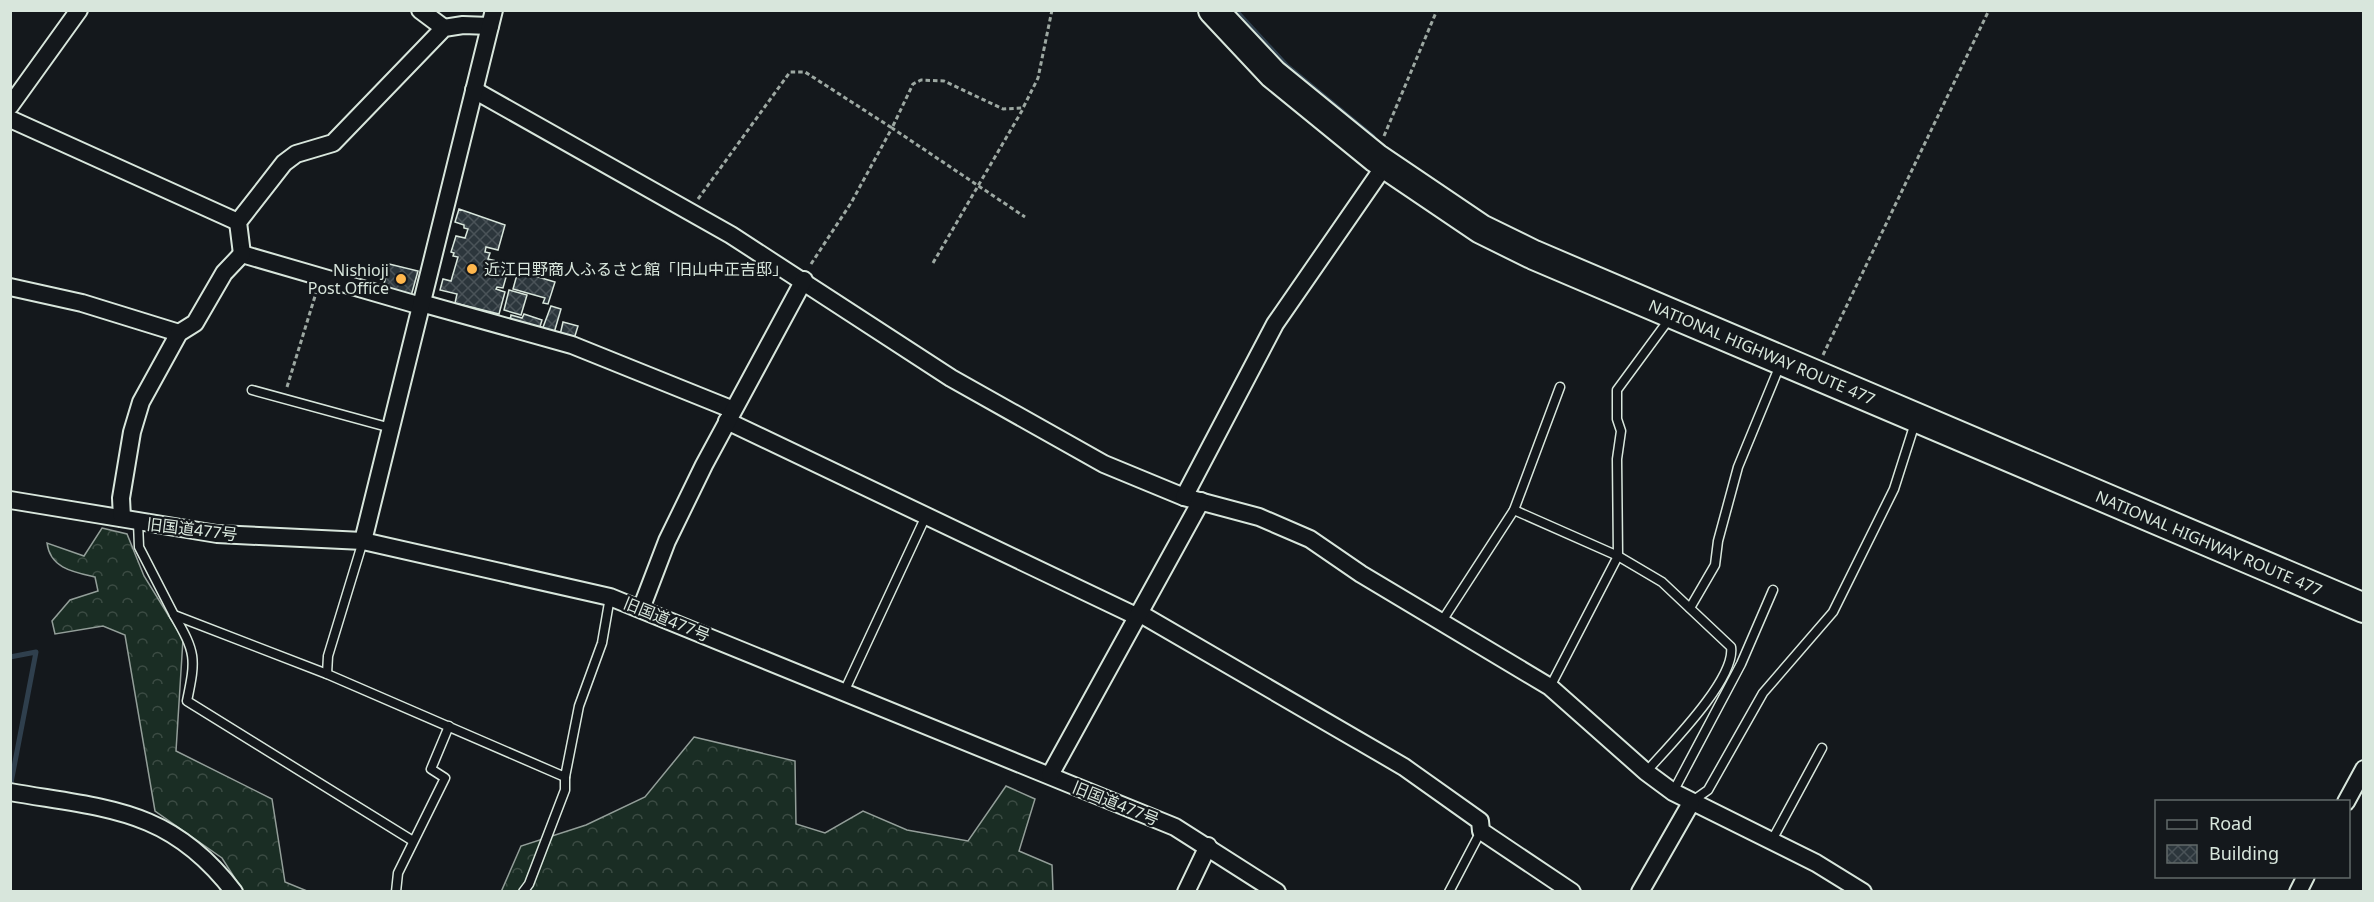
<svg xmlns="http://www.w3.org/2000/svg" width="2374" height="902" viewBox="0 0 2374 902" font-family="'Noto Sans','Noto Sans JP',sans-serif">
  <defs>
    <pattern id="forest-crowns" width="20" height="18" patternUnits="userSpaceOnUse" patternTransform="scale(1.5)"><rect width="20" height="18" fill="#1a2d24"/><path d="M2 6a3 3 0 1 1 6 0M12 15a3 3 0 1 1 6 0" fill="none" stroke="#3b4b43"/></pattern>
    <pattern id="building-cross-hatch" width="8" height="8" patternUnits="userSpaceOnUse" patternTransform="scale(1.5)"><rect width="8" height="8" fill="#2c363c"/><path d="M0 0l8 8M0 8l8-8" fill="none" stroke="#4a5358"/></pattern>
  </defs>
  <rect width="100%" height="100%" fill="#14181c"/>
  <g fill="url(#forest-crowns)" stroke="#939e99" stroke-width="1.5">
    <path d="M102,528L127,534L144,576L183,639L176,751L272,799L285,882L307,891H243L222,858L155,811L125,635L103,626L55,634L52,621L70,600L98,591L95,577C73,572 50,568 47,543L84,556Z"/>
    <path d="M694,737L795,761L796,824L825,833L863,811L907,830L968,841L1006,786L1035,799L1019,851L1052,865L1053,891L501,892L521,846L586,825L645,797Z"/>
  </g>
  <g fill="none" stroke-linecap="round" stroke-linejoin="round">
    <g stroke="#2f3f4d" stroke-width="5">
      <path d="M1235,10L1287,66L1373,137"/>
      <path d="M10,657L36,652L10,788"/>
    </g>
  </g>
  <g fill="url(#building-cross-hatch)" stroke="#d8e6dc" stroke-width="1.5">
    <path d="M459,209L505,225L498,250L486,247L485,252L490,253L488,259L505,263L503,269L508,270L503,288L497,287L496,289L505,292L499,314L455,303L457,294L440,290L443,279L451,281L458,257L453,256L454,253L451,252L456,236L465,238L468,229L464,228V225L455,222Z"/>
    <path d="M389,264L418,271L411,296L383,288Z"/>
    <path d="M518,271L555,282L548,304L543,303L545,298L513,289Z"/>
    <path d="M509,290L527,295L521,315L504,310Z"/>
    <path d="M551,306L561,309L554,333L542,330Z"/>
    <path d="M524,314L542,320L539,330L510,321L511,315L522,318Z"/>
    <path d="M563,322L578,326L574,339L560,335Z"/>
  </g>
  <g fill="none" stroke-linecap="round" stroke-linejoin="round">
    <defs>
      <g id="lane">
        <path d="M252,390L391,428"/>
        <path d="M1514,510L1618,556L1662,582L1731,647C1736,679 1668,747 1646,772"/>
        <path d="M138,522L139,547L174,615L327,674L565,777L579,706L602,643L610,597"/>
        <path d="M1690,608L1715,565L1718,541L1738,467L1780,365"/>
        <path d="M174,615C196,653 196,658 187,701L413,841"/>
        <path d="M1442,621L1514,510L1560,387"/>
        <path d="M327,674L328,656L363,541"/>
        <path d="M1550,687L1618,556L1617,459L1621,431L1617,419V390L1670,318"/>
        <path d="M844,692L925,518"/>
        <path d="M1673,792L1741,664L1773,590"/>
        <path d="M1691,802L1708,790L1763,693L1833,612L1894,489L1915,423"/>
        <path d="M1771,842L1822,748"/>
        <path d="M396,892L398,873L445,778L431,769L449,726"/>
        <path d="M523,892L529,884L565,790V777"/>
        <path d="M1449,892L1481,831"/>
      </g>
      <g id="street">
        <path d="M420,10L444,28"/>
        <path d="M474,90L731,235L951,378L1104,464L1184,497L1259,517L1310,539L1361,574L1550,687L1646,772L1673,792L1816,863L1863,892"/>
        <path d="M10,106L79,10"/>
        <path d="M10,119L238,222"/>
        <path d="M242,254L238,222L284,163L296,154L333,143L444,28L463,25L490,26"/>
        <path d="M242,254L421,306"/>
        <path d="M10,287L82,303L179,333"/>
        <path d="M421,303L572,345L731,409L730,417"/>
        <path d="M727,421L1136,616"/>
        <path d="M1184,497L1275,324L1385,165"/>
        <path d="M10,500L217,534L363,541L610,597L1175,827L1277,892"/>
        <path d="M122,518L121,498L132,432L141,402L179,333L195,323L224,273L242,254"/>
        <path d="M363,541L494,10"/>
        <path d="M641,609L667,541L704,465L804,280"/>
        <path d="M1139,613L1404,767L1480,821L1481,831L1572,892"/>
        <path d="M1050,775L1201,501"/>
        <path d="M10,792C107,809 170,808 234,892"/>
        <path d="M2346,802L2364,769"/>
        <path d="M1186,892L1208,846"/>
        <path d="M1640,892L1691,803"/>
        <path d="M2298,892L2306,876"/>
      </g>
      <path id="highway" d="M1213,10L1273,74L1376,158L1481,229L1534,255L2364,608"/>
    </defs>
    <use href="#lane" stroke="#d8e6dc" stroke-width="11"/>
    <use href="#street" stroke="#d8e6dc" stroke-width="20"/>
    <use href="#highway" stroke="#d8e6dc" stroke-width="32"/>
    <g stroke="#9da8a2" stroke-width="3" stroke-dasharray="4.5 3" stroke-linecap="butt">
      <path d="M1384,136L1437,10"/>
      <path d="M698,199L790,72H805L892,128L913,84L921,80L944,81L1003,109L1023,108L1038,78L1052,10"/>
      <path d="M933,263L1023,109"/>
      <path d="M811,264L851,203L892,128L1025,217"/>
      <path d="M1823,355L1989,10"/>
      <path d="M287,387L316,293"/>
    </g>
    <use href="#lane" stroke="#14181c" stroke-width="8"/>
    <use href="#street" stroke="#14181c" stroke-width="16"/>
    <use href="#highway" stroke="#14181c" stroke-width="28"/>
  </g>
  <g fill="#ffb74d" stroke="#14181c" stroke-width="2">
    <circle cx="472" cy="269" r="6"/>
    <circle cx="401" cy="279" r="6"/>
  </g>
  <g text-anchor="middle" stroke-width="4.5" stroke-linejoin="round" paint-order="stroke">
    <g font-size="16" fill="#d8e6dc" stroke="#14181c" text-anchor="start">
      <text x="484" y="275">近江日野商人ふるさと館「旧山中正吉邸」</text>
      <text x="389" y="276" text-anchor="end">Nishioji<tspan x="389" dy="18">Post Office</tspan></text>
    </g>
    <g font-size="16" fill="#d8e6dc" stroke="#14181c">
      <text transform="translate(1762 352) rotate(23)" y="6">NATIONAL HIGHWAY ROUTE 477</text>
      <text transform="translate(192 529) rotate(7)" y="6">旧国道477号</text>
      <text transform="translate(2209 543) rotate(23)" y="6">NATIONAL HIGHWAY ROUTE 477</text>
      <text transform="translate(667 619) rotate(22)" y="6">旧国道477号</text>
      <text transform="translate(1116 803) rotate(22)" y="6">旧国道477号</text>
    </g>
  </g>
  <rect width="2374" height="902" fill="none" stroke="#d8e6dc" stroke-width="24"/>
  <rect x="2155" y="800" width="195" height="78" fill="#14181c" stroke="#626a69" stroke-width="1.5"/>
  <rect x="2167" y="820" width="30" height="9" fill="#14181c" stroke="#626a69" stroke-width="1.5"/>
  <text x="2209" y="830" font-size="18" fill="#d8e6dc">Road</text>
  <rect x="2167" y="845" width="30" height="18" fill="url(#building-cross-hatch)" stroke="#626a69" stroke-width="1.5"/>
  <text x="2209" y="860" font-size="18" fill="#d8e6dc">Building</text>
</svg>
